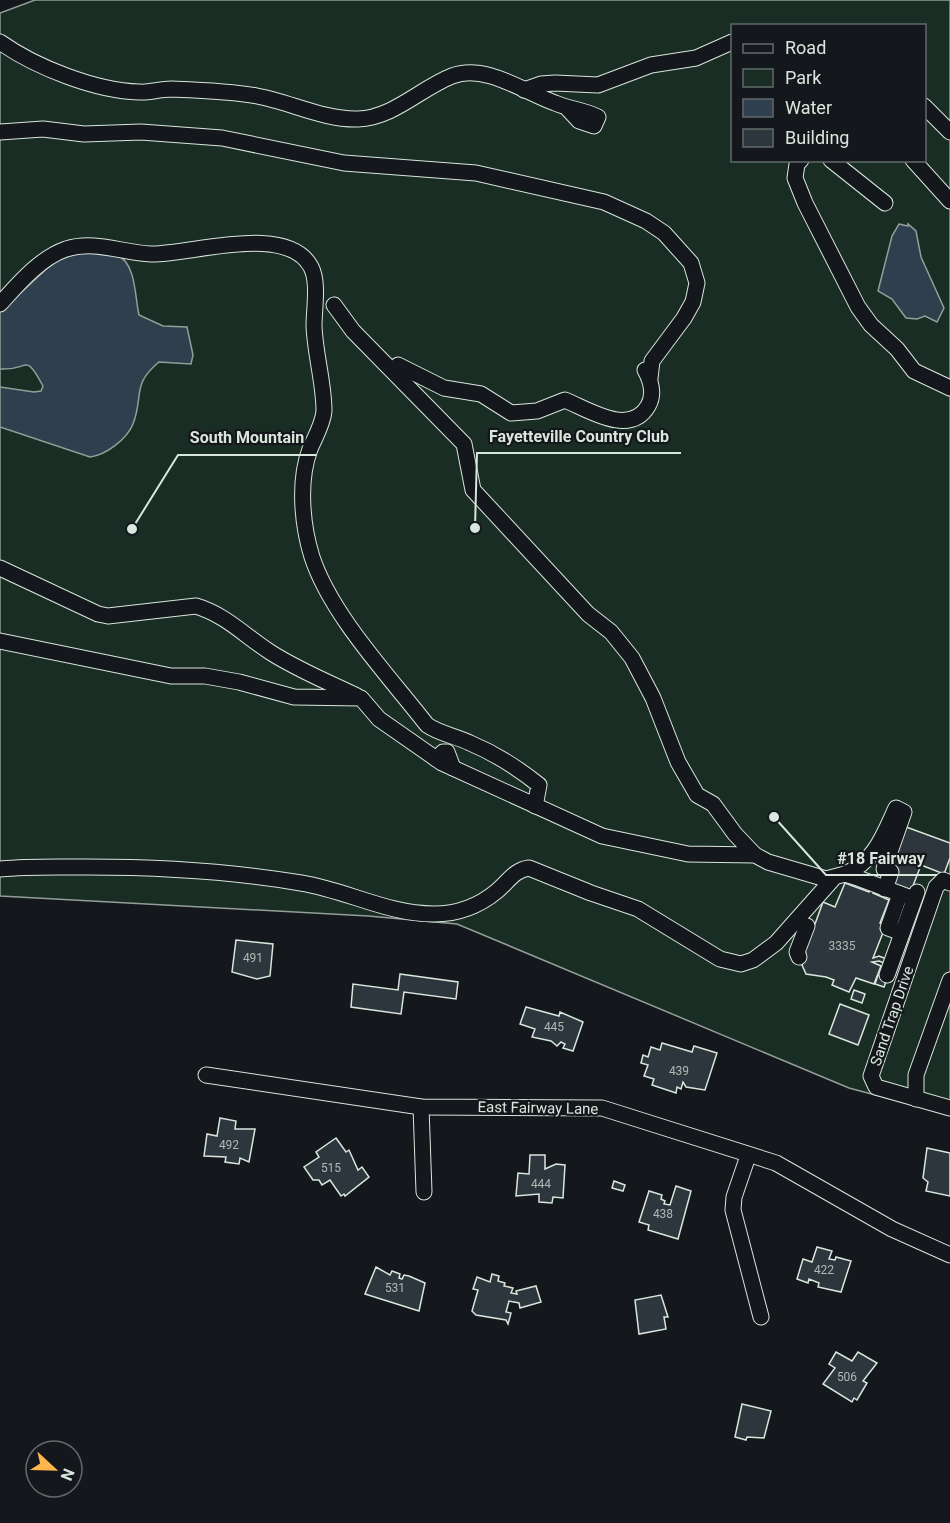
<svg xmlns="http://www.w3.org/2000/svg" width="950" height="1523" viewBox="0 0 950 1523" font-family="Roboto,sans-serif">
  <rect width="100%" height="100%" fill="#14181c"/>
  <path fill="#1a2d24" stroke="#939e99" stroke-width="1.5" fill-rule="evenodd" d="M35,0H950V1115L849,1088L457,924L368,916L0,896V13ZM732,26H924V160H732Z"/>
  <g fill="#2f3f4d" stroke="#939e99" stroke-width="1.5">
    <path d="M899,224L908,226V224L916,231L921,257L944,308L937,322L925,316L917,319L906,318L892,299L878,291L892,236Z"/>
    <path d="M85,251C95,252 110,252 119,256C136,265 135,298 139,315L163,326L187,327L193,355L191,364L159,362C131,385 144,396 133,424C127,439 106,455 90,457L0,427V387L34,392L41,391L43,386C24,351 30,371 0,369V312L55,261Z"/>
  </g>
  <g fill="#2c363c" stroke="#d8e6dc" stroke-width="1.5">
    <path d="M898,824L950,843V858L944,874L921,865L911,891L888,882L881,866Z"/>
    <path d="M845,883L869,892L871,886L875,888L873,893L889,900L880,923L886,925L873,958L879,956L889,960L887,964L879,961L872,962L881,966L874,984L856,978L849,992L832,985L834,980L826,977L806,974L802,965L810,922L815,924L823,902L835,907Z"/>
    <path d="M236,940L273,944L270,976L257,979L232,972Z"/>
    <path d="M400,974L458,982L456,999L404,992L401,1014L351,1007L353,984L398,990Z"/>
    <path d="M878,975L887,979L884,987L875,984Z"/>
    <path d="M854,990L865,994L862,1003L851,999Z"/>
    <path d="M840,1004L869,1015L858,1045L829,1034Z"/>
    <path d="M526,1007L559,1016L560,1012L583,1022L573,1051L563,1048L565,1044L561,1042L557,1046L551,1041L532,1037L535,1029L520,1024Z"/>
    <path d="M662,1043L692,1052L694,1046L717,1053L705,1090L686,1087L683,1082L681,1089L677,1087L676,1093L652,1085L654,1079L644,1076L648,1065L641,1063L643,1055L648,1057L651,1047L660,1050Z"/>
    <path d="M220,1118L236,1121L235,1129H255L249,1162L240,1158L239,1164L225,1162L226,1157L204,1156L207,1134L217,1136Z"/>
    <path d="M336,1138L346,1152L349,1150L358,1170L362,1167L369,1177L345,1196L344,1194L341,1196L330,1180L322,1185L319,1180H313L304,1167L319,1157L316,1152Z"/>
    <path d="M927,1148L950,1153V1196L926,1191L928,1182L923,1178Z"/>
    <path d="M530,1155H545V1169L556,1164L565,1165L563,1198L553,1197L552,1203L539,1202V1194L516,1196L518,1173L529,1174Z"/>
    <path d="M614,1181L625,1185L623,1191L612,1188Z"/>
    <path d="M676,1186L691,1191L678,1239L648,1230L649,1225L639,1222L649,1191L662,1195L661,1199L665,1201L664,1204L670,1205Z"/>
    <path d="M817,1247L832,1251L829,1259L835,1260L836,1257L851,1261L841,1292L818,1287L819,1283L809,1279L808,1283L797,1279L803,1259L812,1262Z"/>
    <path d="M376,1267L390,1275L392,1271L400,1274L399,1278L402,1279L404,1275L409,1276L425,1283L419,1311L365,1294Z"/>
    <path d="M492,1274L499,1276L498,1281L505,1283L504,1286L513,1288L511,1293L517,1294L516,1291L536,1286L541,1302L520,1308L519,1303L509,1301L506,1312L511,1313L508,1324L506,1320L476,1315L472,1311L478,1290L473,1289L477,1277L490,1282Z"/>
    <path d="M661,1295L668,1317H664L666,1329L639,1334L635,1300Z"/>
    <path d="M836,1352L852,1361L858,1352L877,1363L863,1381L867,1383L857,1400L854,1398L852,1402L823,1384L835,1368L829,1364Z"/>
    <path d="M742,1404L771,1411L764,1438L747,1437L746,1440L735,1437Z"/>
  </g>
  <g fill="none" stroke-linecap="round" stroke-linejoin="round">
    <defs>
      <g id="minor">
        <path d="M0,42C35,67 96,91 139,92C149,93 160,89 171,89C197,90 231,91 257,96C290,102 324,120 358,119C393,118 421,88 452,76C485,63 524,92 555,103C569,109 584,110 598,117L594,126L579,121L566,107"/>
        <path d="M524,90L541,84L555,83L598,85L651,65L696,58L732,42"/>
        <path d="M924,106L950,132"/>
        <path d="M0,132L43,129L84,134L141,132L222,138L344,163L476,173L604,202L646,221L664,233L691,263L697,283L693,302L684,318L652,361L650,378"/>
        <path d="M801,160L797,164L795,178L805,203L858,307L871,325L897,349L914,371L950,388"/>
        <path d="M831,160L885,203"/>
        <path d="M913,160L950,201"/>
        <path d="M0,304C18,284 40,258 66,249C95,240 123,253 151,254C190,255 287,222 311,267C319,282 314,309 314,326C315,354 324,383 324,411C323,424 315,437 310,449C298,481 302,525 312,557C331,615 389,676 427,725C440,734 456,736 470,743C494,753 519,769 539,785L535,806"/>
        <path d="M334,305L353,331L464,444L473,490L588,614L611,632L632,658L653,698L678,762L697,795L713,804L735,834L755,855"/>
        <path d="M398,365L444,388L481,394L511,413L537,411L565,400C589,410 630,437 648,406C655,394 651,381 645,370"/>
        <path d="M0,568L98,614L108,616L196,606C226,615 245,636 270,652C298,670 328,682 357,696"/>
        <path d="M0,641L171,676H205L239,682L294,697L361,698L379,719L442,763L602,836L688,854L755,855L768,862L826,879L845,874L855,877L914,899"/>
        <path d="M436,759L443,752H447L453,768"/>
        <path d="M0,869C29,866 58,867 87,867C158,867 230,871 301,883C346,890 387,914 434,914C457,914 479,906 497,891C508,882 514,870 529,868L591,893L638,909L720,959L741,964L753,960L776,943L832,880"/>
        <path d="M845,874C875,861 883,836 896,808L904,812L884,869L891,872L885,889"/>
        <path d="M950,883L943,880L936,887L871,1076L876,1087L950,1108"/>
        <path d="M900,894L888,928L902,933"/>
        <path d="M799,957L797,952L807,926L801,924"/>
        <path d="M887,975L917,892"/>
        <path d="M206,1075L421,1107L602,1108L776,1163L892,1229L950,1255"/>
        <path d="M916,1099V1075L950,980"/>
        <path d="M421,1107L424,1192"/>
        <path d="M748,1156L734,1197L733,1210L761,1317"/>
      </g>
    </defs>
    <use href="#minor" stroke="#d8e6dc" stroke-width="17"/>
    <use href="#minor" stroke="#14181c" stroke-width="15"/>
  </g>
  <g text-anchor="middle" stroke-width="4.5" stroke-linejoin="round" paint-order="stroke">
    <g font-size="12" fill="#adbab4">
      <text x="842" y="950">3335</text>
      <text x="253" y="962">491</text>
      <text x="554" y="1031">445</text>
      <text x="679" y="1075">439</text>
      <text x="229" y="1149">492</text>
      <text x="331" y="1172">515</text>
      <text x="541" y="1188">444</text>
      <text x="663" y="1218">438</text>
      <text x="824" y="1274">422</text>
      <text x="395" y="1292">531</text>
      <text x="847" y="1381">506</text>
    </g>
    <g font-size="15" fill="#d8e6dc" stroke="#14181c">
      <text transform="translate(892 1016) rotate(-71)" y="5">Sand Trap Drive</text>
      <text transform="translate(538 1108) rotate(1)" y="5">East Fairway Lane</text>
    </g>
  </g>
  <path fill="none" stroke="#d8e6dc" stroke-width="2" d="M475 528L477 453H681M132 529L178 455H316M774 817L826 875H937"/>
  <g fill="#d8e6dc" stroke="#14181c" stroke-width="2">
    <circle cx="475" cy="528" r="6"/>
    <circle cx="132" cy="529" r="6"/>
    <circle cx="774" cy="817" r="6"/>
  </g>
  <g font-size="16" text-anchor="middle" font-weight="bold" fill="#d8e6dc" stroke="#14181c" stroke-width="4.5" stroke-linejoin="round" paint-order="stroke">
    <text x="579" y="442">Fayetteville Country Club</text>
    <text x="247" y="443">South Mountain</text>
    <text x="881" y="864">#18 Fairway</text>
  </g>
  <rect x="731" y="24" width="195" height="138" fill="#14181c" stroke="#626a69" stroke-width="1.5"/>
  <rect x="743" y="44" width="30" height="9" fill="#14181c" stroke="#626a69" stroke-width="1.5"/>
  <text x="785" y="54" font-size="18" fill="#d8e6dc">Road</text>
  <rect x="743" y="69" width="30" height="18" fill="#1a2d24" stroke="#626a69" stroke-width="1.5"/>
  <text x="785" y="84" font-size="18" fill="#d8e6dc">Park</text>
  <rect x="743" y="99" width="30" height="18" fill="#2f3f4d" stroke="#626a69" stroke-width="1.5"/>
  <text x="785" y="114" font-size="18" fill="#d8e6dc">Water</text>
  <rect x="743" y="129" width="30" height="18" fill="#2c363c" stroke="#626a69" stroke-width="1.5"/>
  <text x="785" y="144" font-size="18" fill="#d8e6dc">Building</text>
  <g transform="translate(54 1469) rotate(112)"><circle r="28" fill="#14181c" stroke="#626a69" stroke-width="1.5"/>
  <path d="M0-4.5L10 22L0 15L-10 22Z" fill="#ffb74d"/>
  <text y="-9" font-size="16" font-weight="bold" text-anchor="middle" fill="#d8e6dc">N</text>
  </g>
</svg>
